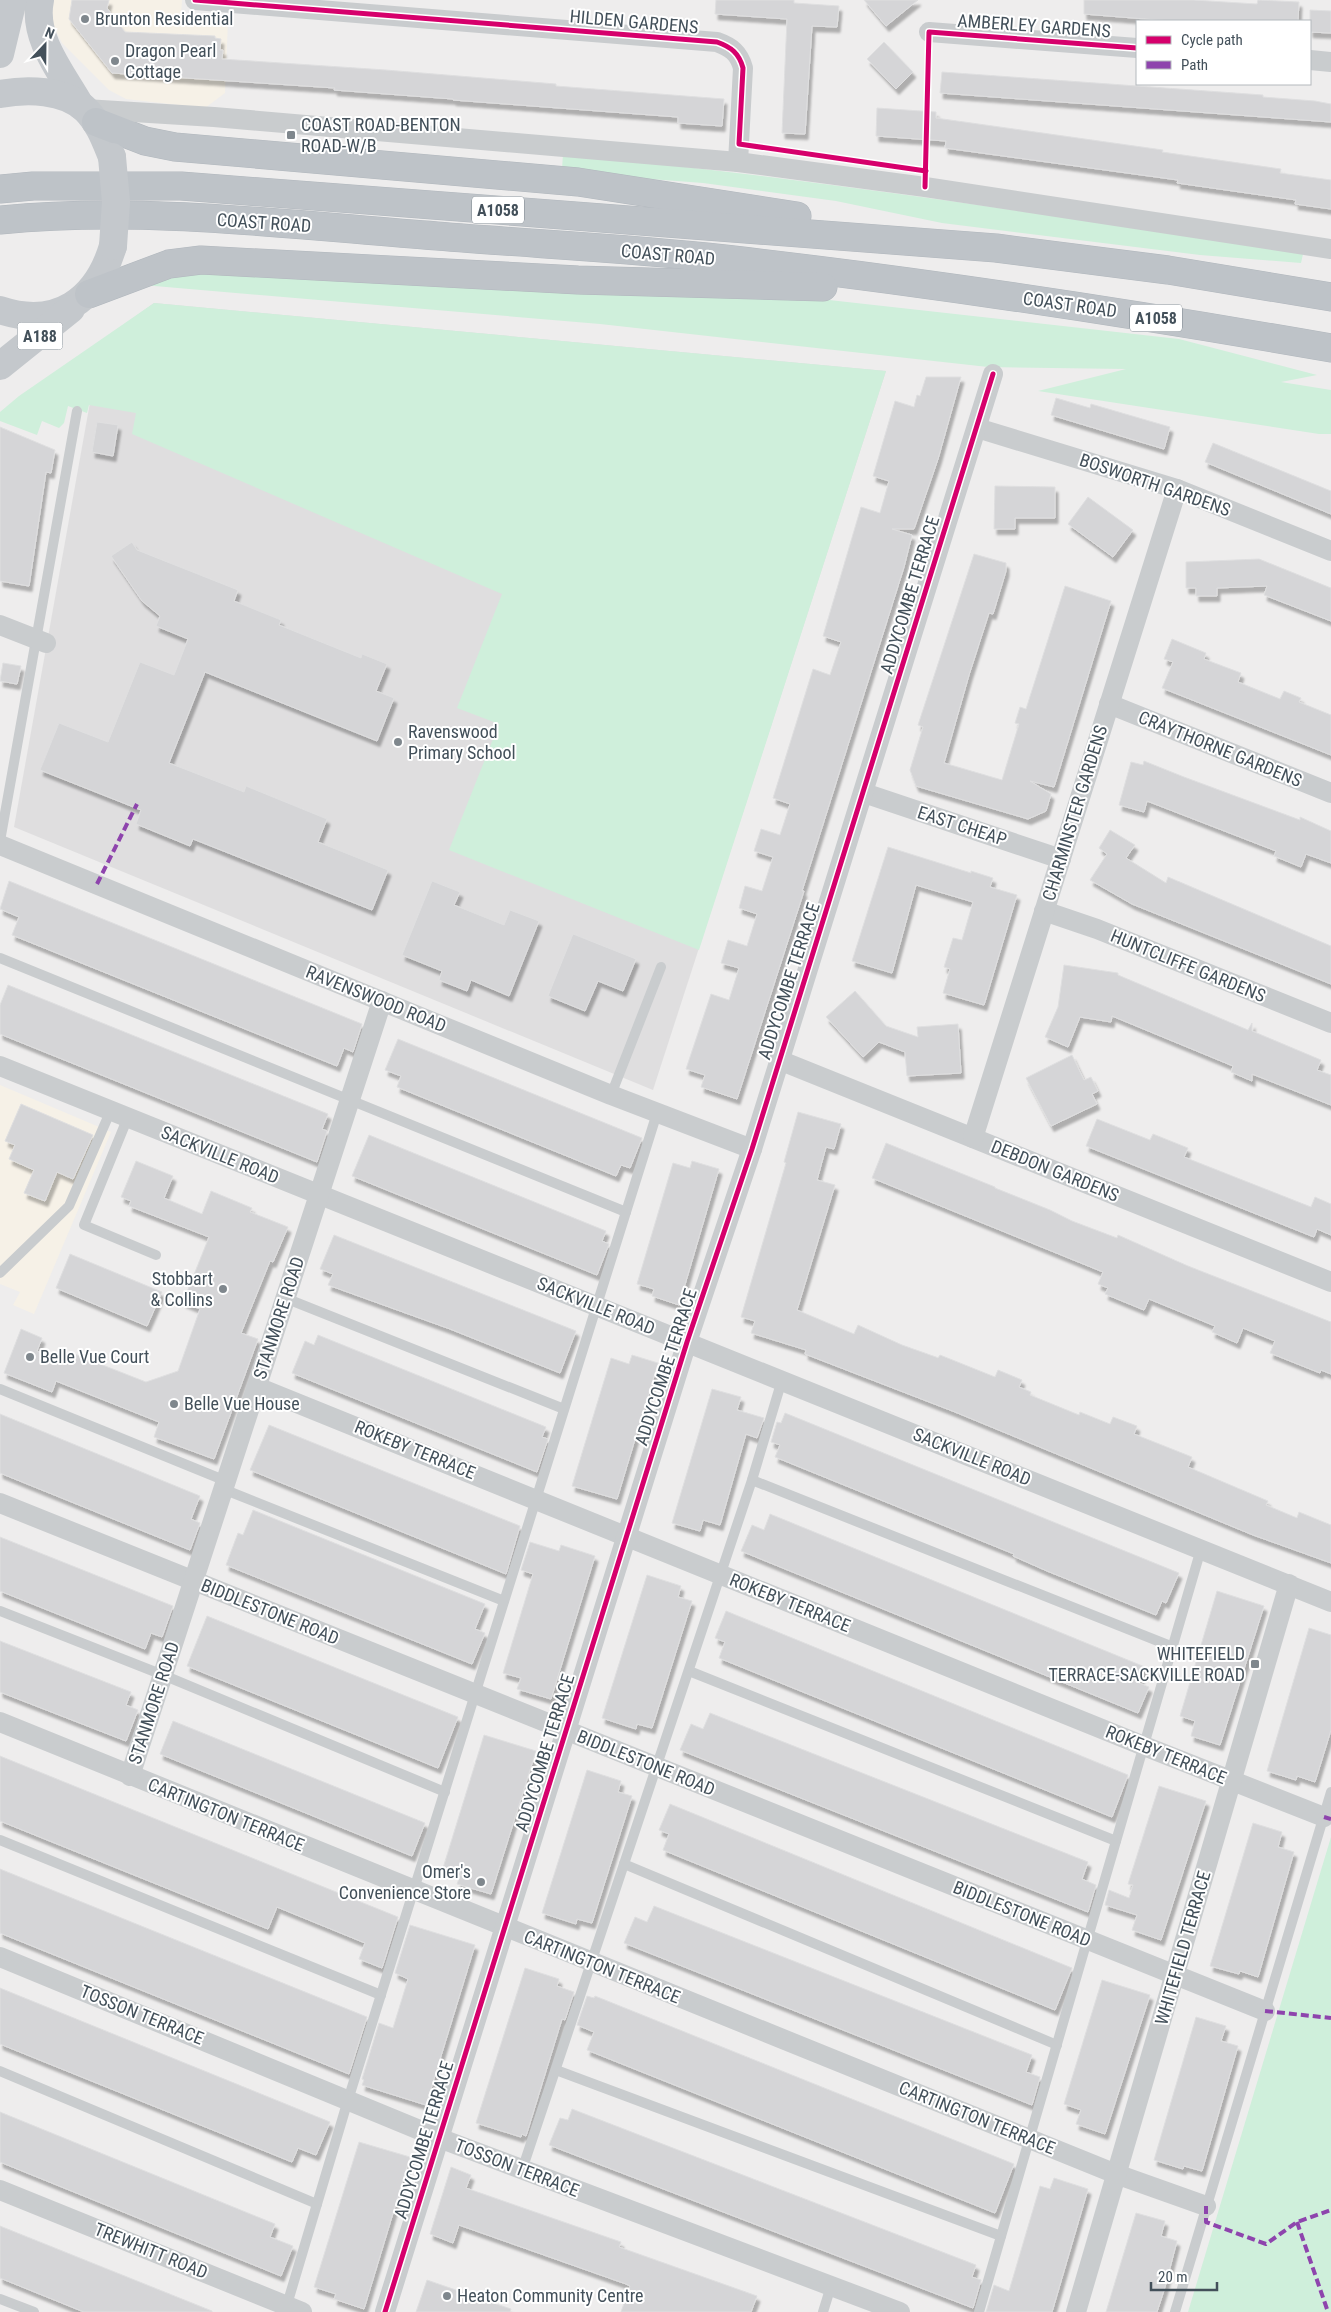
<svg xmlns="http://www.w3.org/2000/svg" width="1331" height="2312" viewBox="0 0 1331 2312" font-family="'Roboto Condensed',sans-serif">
  <defs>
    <filter id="shadow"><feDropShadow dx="3" dy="5.5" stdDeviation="1" flood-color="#0004"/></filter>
  </defs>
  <rect width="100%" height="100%" fill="#eeeded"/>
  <g fill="#f6f1e7">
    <path d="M52,0H182L181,16L228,21L225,93L205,108L126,99L109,90L62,43L54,27L50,9Z"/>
    <path d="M0,1085L111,1132L34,1314L13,1305L20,1292L0,1284Z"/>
  </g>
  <path fill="#dfdedf" d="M154,303L886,371L653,1090L14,827L101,341Z"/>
  <g fill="#cfefdb">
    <path d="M563,154C811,178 1057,216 1303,254L1301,263L1200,255L942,223L836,201L703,183L637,178L562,169Z"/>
    <path d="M195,270L784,295L1179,339L1317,375L1281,382L1331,390V434H1319L1038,391L1126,369L988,367L600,324L143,285Z"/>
    <path d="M154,303L886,371L699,950L449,850L499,724L457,708L502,594L132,434L136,413L89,405L87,413L68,406L64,423L59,428L42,421L37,435L0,421V412L19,396Z"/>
    <path d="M1331,1837V2312H1188Z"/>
  </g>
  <g fill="#d5d5d7" stroke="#dfdfe0" filter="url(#shadow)">
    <path d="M72,0H109L107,8L125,32L215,36V38L221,39L220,50H223L222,59L386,70L556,84V86L724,99L722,126L678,123V117L453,100V99L334,90L335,88L112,73L69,19Z"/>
    <path d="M716,0H794V3L839,6L837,27L812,26L805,134L782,133L787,19L715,14Z"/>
    <path d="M864,0H918L886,26Z"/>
    <path d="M1084,0H1193L1257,4L1258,0L1299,2L1298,21H1170L1084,14Z"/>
    <path d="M1310,10L1331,11V33L1310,32Z"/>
    <path d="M884,42L913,72L896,89L867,59Z"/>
    <path d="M942,72L1263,95V97L1315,101L1331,104V122L940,93Z"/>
    <path d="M877,108L936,112V118L1163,150L1162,152L1281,169L1280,173L1331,180V209L1295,204L1296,200L1177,183L1178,180L945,148L946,141L876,136Z"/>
    <path d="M926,377H961L938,459L914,529H892L912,535L904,567L802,891H804L737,1099L701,1087L705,1075L686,1069L711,994L729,1000L739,968L721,963L728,940L747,946L757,914L739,908L745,886L762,891L773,857L754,851L761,829L780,835L790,804L773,798L813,669L830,675L841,642L823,636L861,507L880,513L889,481L873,476L895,401L914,407L917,395L920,396Z"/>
    <path d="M1056,398L1090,408L1091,404L1170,427L1164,449L1051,415Z"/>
    <path d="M97,422L118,425L113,456L92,452Z"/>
    <path d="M0,427L55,450L51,473L46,472L29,586L0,581Z"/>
    <path d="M1213,443L1331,491V514L1205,462Z"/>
    <path d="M995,486L1055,487V518H1015V529H994Z"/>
    <path d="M1088,497L1133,530L1113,557L1068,524Z"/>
    <path d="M132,542L137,550L238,590L234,601L281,620L279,625L361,658L362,654L387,664L376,691L394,698L377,741L205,672L169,763L244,792L246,786L327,819L318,842L388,870L372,910L193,839L190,846L136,824L141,810L40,770L59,723L108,742L140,662L174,675L188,639L156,626L160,616L142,601L111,556Z"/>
    <path d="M974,554L1006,563V571L993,614L989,613L969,675L944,763L1002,780L1019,724L1015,723L1020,707L1026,709L1065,586L1111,601L1054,787L1030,781L1051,794L1046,811L1028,819L916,786L910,770L923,727L918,725Z"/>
    <path d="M1259,559L1331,588V621L1264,595L1267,586L1217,588V596H1196V588H1186V562Z"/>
    <path d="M1172,639L1206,653L1204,659L1241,673L1238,682L1280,699L1284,691L1301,698L1299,702L1331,715V755L1162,688L1173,662L1164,659Z"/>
    <path d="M3,663L21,666L17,684L0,681Z"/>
    <path d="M1144,761L1184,777L1300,820V817L1331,831V863L1306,854L1301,867L1274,856L1276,851L1147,801L1144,812L1119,805L1131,762L1143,765Z"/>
    <path d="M1110,830L1135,845L1126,858L1166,883L1168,877L1331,946V984L1132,904L1090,880L1107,854L1099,848Z"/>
    <path d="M888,847L971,873V871L993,878L990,887L1017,895L984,1005L943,993L950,969L944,967L953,938L962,940L973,902L916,885L892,973L852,961Z"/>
    <path d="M9,881L362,1024L353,1052L344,1048L337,1066L12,935L19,917L0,909Z"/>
    <path d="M432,881L460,892L454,905L504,925L510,910L539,921L509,996L471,980L467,991L439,980L442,971L402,955Z"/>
    <path d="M573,934L636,959L623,991L598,981L585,1011L548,996Z"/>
    <path d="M1064,965L1118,973V975L1248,1030L1252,1023V1031L1321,1060L1317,1070L1331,1075V1105L1252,1074V1081L1231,1072L1233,1066L1112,1016L1111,1022L1080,1017L1068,1047L1045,1037L1058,1007Z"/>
    <path d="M8,985L328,1114L322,1129L327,1131L317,1162L0,1034V1005Z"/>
    <path d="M855,991L886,1026L918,1037L917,1027L958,1024L961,1073L907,1076L905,1052L879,1042L863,1057L826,1017Z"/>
    <path d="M398,1039L642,1138L630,1168L621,1165L616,1176L397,1087L401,1076L385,1070Z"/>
    <path d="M1072,1055L1084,1080L1091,1077L1098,1091L1092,1094L1097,1104L1051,1126L1026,1078Z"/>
    <path d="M21,1104L93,1135L73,1179L57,1172L45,1201L24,1193L34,1170L9,1159L15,1145L5,1141Z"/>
    <path d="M798,1112L841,1124L834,1149L826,1147L817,1180L835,1185L797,1310L854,1334L858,1325L902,1345L936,1357L938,1358L940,1355L995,1377L998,1370L1022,1380L1019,1387L1031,1392L1030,1395L1079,1415L1080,1412L1110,1424L1113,1417L1137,1426L1134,1434L1192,1457L1188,1467L1268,1501L1266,1505L1297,1518L1299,1512L1331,1525V1563L1253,1535L955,1412L805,1354L806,1350L751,1333L755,1321L741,1317L786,1163L784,1162Z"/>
    <path d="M1097,1119L1150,1140L1153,1134L1188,1148L1184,1157L1311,1207L1315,1197L1331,1204V1235L1317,1229L1314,1237L1086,1146Z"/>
    <path d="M369,1135L606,1231L602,1241L609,1244L597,1275L352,1176Z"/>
    <path d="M886,1143L995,1187V1188L1050,1210L1072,1221L1117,1238L1118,1235L1188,1266L1331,1322V1374L1321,1370L1320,1373L1270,1353L1275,1341L1243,1328L1237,1343L1212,1332L1215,1326L1149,1299L1144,1310L1105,1294L1108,1288L1098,1284L1103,1272L872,1178Z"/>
    <path d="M136,1161L173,1176L164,1198L202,1214L211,1191L252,1208L250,1212L288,1227L273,1262L270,1261L241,1333L258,1339L214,1459L154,1437L159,1422L56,1381L52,1392L4,1373L21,1329L42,1338L37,1351L68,1364L72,1353L146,1382L178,1371L200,1309L183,1302L209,1237L129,1206L131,1201L121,1197Z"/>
    <path d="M692,1161L719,1169L679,1305L652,1296L654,1289L637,1284L673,1163L690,1168Z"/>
    <path d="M334,1235L576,1331L560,1373L450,1329L328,1285L333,1274L320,1269Z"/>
    <path d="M70,1254L162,1292L147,1326L56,1288Z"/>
    <path d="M318,1335L546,1427L542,1437L548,1439L537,1472L292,1373L305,1341L314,1345Z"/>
    <path d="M632,1355L658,1363L617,1499L572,1486L611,1358L629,1364Z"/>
    <path d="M712,1389L741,1397L737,1410L764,1418L757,1438L746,1434L720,1525L703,1520L700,1531L672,1523Z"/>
    <path d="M785,1413L1179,1573L1166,1603L1162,1601L1156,1615L1047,1571L1013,1556L1014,1554L775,1457L780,1445L771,1442L777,1422L781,1423Z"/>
    <path d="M0,1414L200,1496L191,1519L200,1523L190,1550L0,1473Z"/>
    <path d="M269,1425L520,1526L506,1574L250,1470Z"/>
    <path d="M253,1510L485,1604L475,1629L485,1633L472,1664L226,1565L238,1533L243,1535Z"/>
    <path d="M770,1514L1145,1667L1139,1683L1149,1687L1138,1713L741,1551L752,1525L764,1530Z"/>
    <path d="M0,1537L173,1606L162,1637L151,1633L145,1649L0,1591Z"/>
    <path d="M530,1542L559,1551L561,1545L595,1556L551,1699L517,1689L521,1678L503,1673L533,1574L521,1570Z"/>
    <path d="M647,1575L681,1586L678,1597L692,1601L652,1728L637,1724L636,1729L602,1718Z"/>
    <path d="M1217,1591L1264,1606L1220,1745L1191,1736L1195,1721L1180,1716Z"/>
    <path d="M726,1611L1128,1775L1112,1817L719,1658L725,1642L715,1638Z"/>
    <path d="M207,1616L458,1717L438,1768L187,1666Z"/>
    <path d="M1309,1628L1331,1635V1730L1315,1782L1297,1776L1296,1780L1267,1771Z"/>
    <path d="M0,1641L131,1692L126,1705L138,1710L126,1741L0,1692Z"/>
    <path d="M710,1713L1088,1862L1082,1879L1096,1885L1088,1912L680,1750L691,1724L703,1729Z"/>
    <path d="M173,1721L425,1823L412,1856L160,1754Z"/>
    <path d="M484,1735L536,1751L491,1894L457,1884L461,1873L443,1868Z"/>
    <path d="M0,1756L398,1917L382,1968L359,1959L365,1943L277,1907L268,1929L0,1821Z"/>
    <path d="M587,1770L621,1781L618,1792L632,1796L592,1923L577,1919L576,1924L542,1913Z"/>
    <path d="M1159,1786L1206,1801L1161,1940L1132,1930L1137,1915L1105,1905L1109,1890L1129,1898L1133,1885L1128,1884Z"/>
    <path d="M670,1804L1072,1968L1055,2010L663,1850L669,1834L659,1830Z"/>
    <path d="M1253,1823L1282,1832L1278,1847L1294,1852L1258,1977L1240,1971L1239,1974L1210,1966Z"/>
    <path d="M0,1869L367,2017L349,2074L0,1933Z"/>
    <path d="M654,1906L1032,2055L1026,2072L1040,2077L1032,2105L624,1943L635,1917L647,1922Z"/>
    <path d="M410,1925L475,1945L426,2105L362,2085L364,2080L362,2079L379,2023L393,2028L408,1979L395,1973Z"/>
    <path d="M525,1968L559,1979L557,1986L574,1992L565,2020L562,2019L526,2136L522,2134L521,2137L476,2123Z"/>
    <path d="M1102,1980L1150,1995L1105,2134L1076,2124L1081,2110L1064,2104Z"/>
    <path d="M0,1988L330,2122L316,2155L298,2148L292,2162L0,2044Z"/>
    <path d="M587,1996L594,1998L595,1996L1014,2164L995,2213L587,2050L594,2032L577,2025Z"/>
    <path d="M1196,2017L1226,2026L1221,2041L1238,2046L1202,2171L1184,2166L1183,2169L1154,2160Z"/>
    <path d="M572,2109L976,2265L972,2277L981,2280L973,2308L549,2145L560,2118L568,2120Z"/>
    <path d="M0,2112L275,2224L270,2237L293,2246L281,2276L0,2162Z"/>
    <path d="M359,2142L410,2157L364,2309L334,2299L336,2294L314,2287Z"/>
    <path d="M451,2167L471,2175L466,2188L621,2242L619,2247L757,2296L751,2312H621L630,2286L626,2284L459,2225L453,2243L430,2234Z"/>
    <path d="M1054,2178L1088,2189L1052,2312H986L994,2285L1009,2291L1040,2186L1050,2189Z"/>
    <path d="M1136,2213L1165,2221L1161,2236L1177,2241L1165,2287L1157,2312H1106Z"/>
    <path d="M0,2226L212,2311V2312H84L0,2278Z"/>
    <path d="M427,2280L511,2309L510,2312H416Z"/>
  </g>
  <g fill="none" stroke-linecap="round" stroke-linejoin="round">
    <defs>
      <g id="trunk">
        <path d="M96,122L145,141L175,147L578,182L797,216"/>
        <path d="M0,189L33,186H181L996,248L1168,270L1331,297"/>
        <path d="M0,220C145,206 292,225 437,236C533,244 629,248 725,259C928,282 1130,313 1331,348"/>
        <path d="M89,294L169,264L201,260L578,280L823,287"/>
      </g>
    </defs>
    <use href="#trunk" stroke="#b1b7bd" stroke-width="29"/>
    <g stroke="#c9ccce" stroke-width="10">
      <path d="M0,841L77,411"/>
      <path d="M0,958L626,1212"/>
      <path d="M611,1095L661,967"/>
      <path d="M128,1117L84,1225L156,1255"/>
      <path d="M0,1273L69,1206L111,1110"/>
      <path d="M285,1298L564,1409"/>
      <path d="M0,1389L226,1481"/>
      <path d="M752,1480L1173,1647"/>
      <path d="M223,1489L504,1601"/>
      <path d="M0,1611L163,1675L445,1792"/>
      <path d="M689,1671L1116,1841"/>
      <path d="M0,1840L381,1995"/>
      <path d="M624,1864L1057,2045"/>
      <path d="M556,2070L1001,2236"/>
      <path d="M0,2071L317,2204"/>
      <path d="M522,2170L752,1480L782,1380"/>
      <path d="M0,2299L34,2312"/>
      <path d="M286,2308L348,2100L657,1113"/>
      <path d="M823,2312L831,2286"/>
      <path d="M979,2312L1201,1549"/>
      <path d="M1175,2312L1331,1792"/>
    </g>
    <g stroke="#c9ccce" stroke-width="20">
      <path d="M195,0L717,42C731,47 739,53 743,68L738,162"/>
      <path d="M929,32L1137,48"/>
      <path d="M1310,60L1331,62"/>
      <path d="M85,109L214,117L738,162L925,187L1331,249"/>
      <path d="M977,428L1177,489L1331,551"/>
      <path d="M0,625L46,643"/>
      <path d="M1109,704L1331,793"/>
      <path d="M864,793L1061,859"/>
      <path d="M0,845L611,1095L752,1149"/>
      <path d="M1044,911L1097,929L1331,1023"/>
      <path d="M779,1060L1331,1282"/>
      <path d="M0,1066L1331,1602"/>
      <path d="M973,1138L1177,489"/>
      <path d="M257,1387L1144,1746L1324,1817"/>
      <path d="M0,1503L1265,2011"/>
      <path d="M0,1722L1116,2174L1206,2206"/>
      <path d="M130,1776L382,1001"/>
      <path d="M0,1957L439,2138L900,2312"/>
      <path d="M0,2190L302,2312"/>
      <path d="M385,2312L687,1342L752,1149L993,374"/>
      <path d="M1076,2312L1289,1584"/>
    </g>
    <g stroke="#c4c8cc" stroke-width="28">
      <path d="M40,0C32,38 62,73 80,105"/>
      <path d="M0,54L13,0"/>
      <path d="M0,94C26,89 65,89 86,110C99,123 105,140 112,157"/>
      <path d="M0,310C57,329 97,300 113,246"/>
      <path d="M0,366L71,309"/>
    </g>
    <use href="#trunk" stroke="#bec3c8" stroke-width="28"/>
    <path stroke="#c4c8cc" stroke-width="28" d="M112,157L116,202L113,246"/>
    <g stroke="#8e44ad" stroke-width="4" stroke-dasharray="8 4" stroke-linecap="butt">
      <path d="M97,884L137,804"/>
      <path d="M1324,1817L1331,1819"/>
      <path d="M1265,2011L1331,2018"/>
      <path d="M1206,2206V2222L1266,2244L1297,2222L1331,2210"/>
      <path d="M1297,2222L1328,2312"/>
    </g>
    <defs>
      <g id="cycleway">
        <path d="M195,0L717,42C731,47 739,53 743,68L739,144L926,171"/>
        <path d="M925,187L929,32L1137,48"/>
        <path d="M385,2312L687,1342L752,1149L993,374"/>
      </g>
    </defs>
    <use href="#cycleway" stroke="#fff" stroke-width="8"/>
    <use href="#cycleway" stroke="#d6006c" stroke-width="5"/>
  </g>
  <g fill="#7f878d" stroke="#fff" stroke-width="2">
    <circle cx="85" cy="19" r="5"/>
    <circle cx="115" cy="61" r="5"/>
    <rect x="286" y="130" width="10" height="10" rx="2.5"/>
    <circle cx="398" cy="742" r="5"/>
    <circle cx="223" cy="1289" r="5"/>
    <circle cx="30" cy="1357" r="5"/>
    <circle cx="174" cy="1404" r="5"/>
    <rect x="1250" y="1659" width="10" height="10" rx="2.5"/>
    <circle cx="481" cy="1882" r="5"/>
    <circle cx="447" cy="2296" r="5"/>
  </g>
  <g text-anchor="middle" stroke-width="4" stroke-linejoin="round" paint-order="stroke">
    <g fill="#fff" stroke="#7b848c" stroke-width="1">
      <rect x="472" y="196.5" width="52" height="27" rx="4"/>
      <rect x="1130" y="304.5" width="52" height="27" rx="4"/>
      <rect x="17.5" y="322.5" width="45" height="27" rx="4"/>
    </g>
    <g font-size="16" font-weight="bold" fill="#43505a">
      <text x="498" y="216">A1058</text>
      <text x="1156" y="324">A1058</text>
      <text x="40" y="342">A188</text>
    </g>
    <g font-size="18" fill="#43505a" stroke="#fff" text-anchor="start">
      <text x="95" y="25">Brunton Residential</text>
      <text x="125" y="57">Dragon Pearl<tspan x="125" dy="21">Cottage</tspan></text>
      <text x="301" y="131">COAST ROAD-BENTON<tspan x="301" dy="21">ROAD-W/B</tspan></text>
      <text x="408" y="738">Ravenswood<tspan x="408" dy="21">Primary School</tspan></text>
      <text x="213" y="1285" text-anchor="end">Stobbart<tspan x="213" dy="21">&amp; Collins</tspan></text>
      <text x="40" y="1363">Belle Vue Court</text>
      <text x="184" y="1410">Belle Vue House</text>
      <text x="1245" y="1660" text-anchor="end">WHITEFIELD<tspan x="1245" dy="21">TERRACE-SACKVILLE ROAD</tspan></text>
      <text x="471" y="1878" text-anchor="end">Omer's<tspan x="471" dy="21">Convenience Store</tspan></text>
      <text x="457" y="2302">Heaton Community Centre</text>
    </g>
    <g font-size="18" fill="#43505a" stroke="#fff">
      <text transform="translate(634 22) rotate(5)" y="6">HILDEN GARDENS</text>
      <text transform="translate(1034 26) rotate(4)" y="6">AMBERLEY GARDENS</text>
      <text transform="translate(264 223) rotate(4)" y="6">COAST ROAD</text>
      <text transform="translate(668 255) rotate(5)" y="6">COAST ROAD</text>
      <text transform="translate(1070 305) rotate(8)" y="6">COAST ROAD</text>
      <text transform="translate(1155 485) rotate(19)" y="6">BOSWORTH GARDENS</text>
      <text transform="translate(910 595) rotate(-73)" y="6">ADDYCOMBE TERRACE</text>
      <text transform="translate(1220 749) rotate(22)" y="6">CRAYTHORNE GARDENS</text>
      <text transform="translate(1075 813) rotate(-73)" y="6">CHARMINSTER GARDENS</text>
      <text transform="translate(962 826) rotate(18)" y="6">EAST CHEAP</text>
      <text transform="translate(1188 966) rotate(22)" y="6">HUNTCLIFFE GARDENS</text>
      <text transform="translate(789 981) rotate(-72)" y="6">ADDYCOMBE TERRACE</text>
      <text transform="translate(376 999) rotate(22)" y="6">RAVENSWOOD ROAD</text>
      <text transform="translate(220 1155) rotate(22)" y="6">SACKVILLE ROAD</text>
      <text transform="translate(1055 1171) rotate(22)" y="6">DEBDON GARDENS</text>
      <text transform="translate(596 1306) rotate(22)" y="6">SACKVILLE ROAD</text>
      <text transform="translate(279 1318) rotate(-72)" y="6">STANMORE ROAD</text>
      <text transform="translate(666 1367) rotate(-72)" y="6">ADDYCOMBE TERRACE</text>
      <text transform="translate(415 1450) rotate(22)" y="6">ROKEBY TERRACE</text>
      <text transform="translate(972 1457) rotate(22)" y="6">SACKVILLE ROAD</text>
      <text transform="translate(790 1603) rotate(22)" y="6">ROKEBY TERRACE</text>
      <text transform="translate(270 1612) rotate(22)" y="6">BIDDLESTONE ROAD</text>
      <text transform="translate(154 1703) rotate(-72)" y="6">STANMORE ROAD</text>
      <text transform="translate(545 1753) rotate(-73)" y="6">ADDYCOMBE TERRACE</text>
      <text transform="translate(1166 1755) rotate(22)" y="6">ROKEBY TERRACE</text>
      <text transform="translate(646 1763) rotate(22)" y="6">BIDDLESTONE ROAD</text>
      <text transform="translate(226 1815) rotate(22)" y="6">CARTINGTON TERRACE</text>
      <text transform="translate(1022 1914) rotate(22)" y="6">BIDDLESTONE ROAD</text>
      <text transform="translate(1183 1948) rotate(-74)" y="6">WHITEFIELD TERRACE</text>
      <text transform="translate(602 1967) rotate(22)" y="6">CARTINGTON TERRACE</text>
      <text transform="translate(142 2015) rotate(22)" y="6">TOSSON TERRACE</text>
      <text transform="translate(977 2118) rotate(22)" y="6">CARTINGTON TERRACE</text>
      <text transform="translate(424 2140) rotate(-73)" y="6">ADDYCOMBE TERRACE</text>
      <text transform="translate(517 2168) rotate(21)" y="6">TOSSON TERRACE</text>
      <text transform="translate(151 2251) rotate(22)" y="6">TREWHITT ROAD</text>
    </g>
  </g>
  <rect x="1136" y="20" width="175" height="65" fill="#ffffff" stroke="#b4b9bd"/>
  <rect x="1146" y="36" width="25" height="8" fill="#d6006c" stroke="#b4b9bd"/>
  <text x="1181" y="45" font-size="15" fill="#43505a">Cycle path</text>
  <rect x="1146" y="61" width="25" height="8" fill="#8e44ad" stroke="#b4b9bd"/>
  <text x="1181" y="70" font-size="15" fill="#43505a">Path</text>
  <g transform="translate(45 45) rotate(22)" stroke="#ffffff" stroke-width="4" paint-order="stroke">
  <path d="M0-4L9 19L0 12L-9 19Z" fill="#43505a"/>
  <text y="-8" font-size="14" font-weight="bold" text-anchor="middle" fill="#43505a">N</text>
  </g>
  <path d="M1151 2282v8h66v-8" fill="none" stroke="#43505a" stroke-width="2.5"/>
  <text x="1158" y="2282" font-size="15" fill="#43505a" stroke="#ffffff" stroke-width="4" paint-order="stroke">20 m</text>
</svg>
